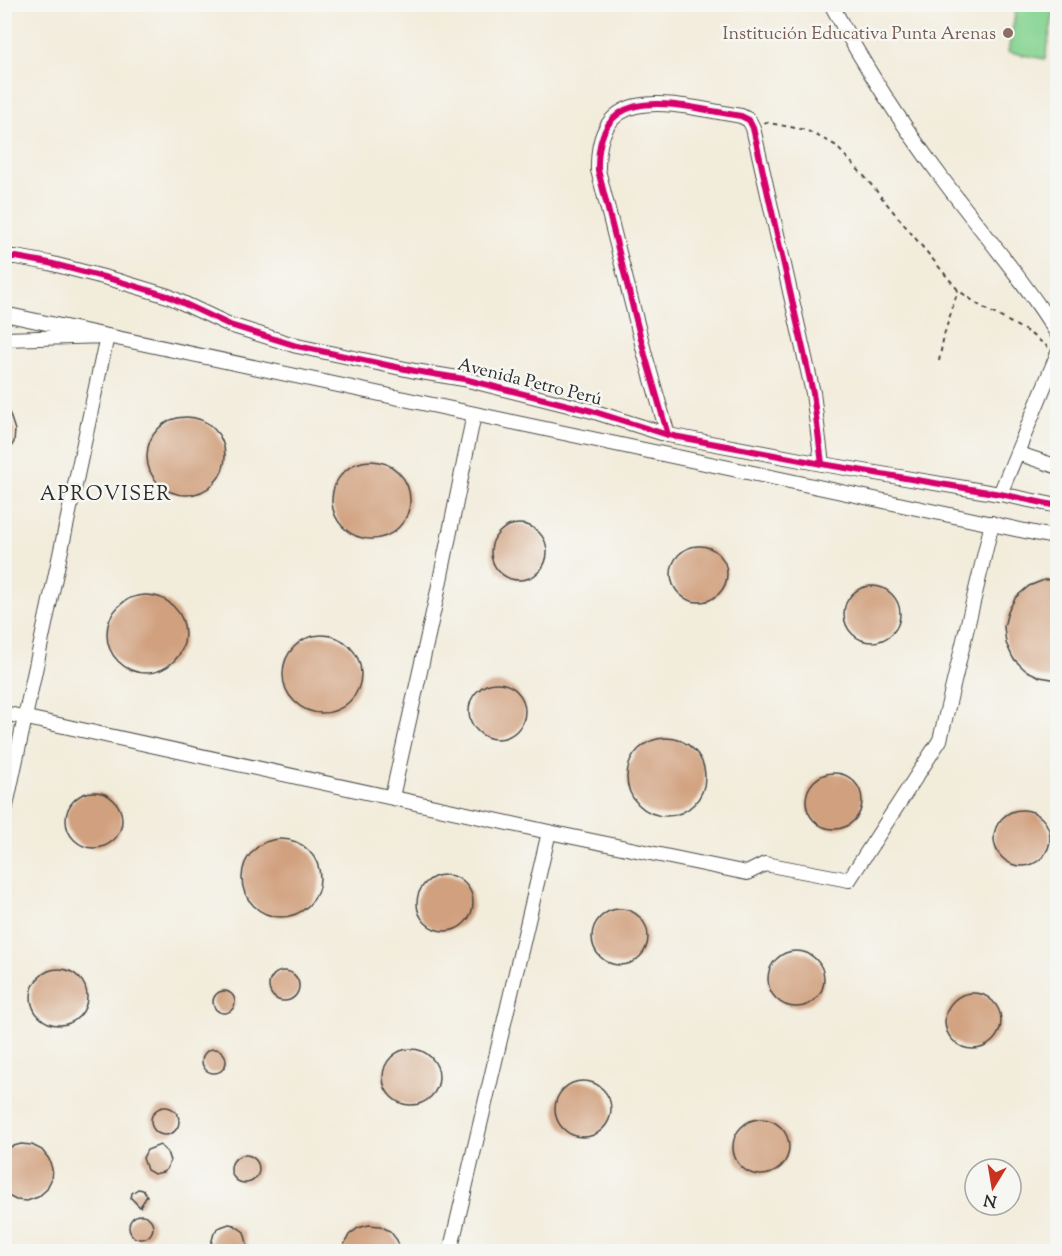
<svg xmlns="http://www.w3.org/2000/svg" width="1062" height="1256" viewBox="0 0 1062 1256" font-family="'Sorts Mill Goudy',serif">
  <rect width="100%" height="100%" fill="#f6f6f2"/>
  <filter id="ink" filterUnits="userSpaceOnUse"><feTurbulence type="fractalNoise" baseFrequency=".0167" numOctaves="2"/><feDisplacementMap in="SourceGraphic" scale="12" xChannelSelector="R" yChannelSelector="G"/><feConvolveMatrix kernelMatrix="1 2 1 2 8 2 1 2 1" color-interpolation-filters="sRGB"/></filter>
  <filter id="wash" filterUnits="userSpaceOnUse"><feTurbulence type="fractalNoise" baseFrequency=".008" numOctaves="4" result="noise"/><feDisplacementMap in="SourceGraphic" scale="24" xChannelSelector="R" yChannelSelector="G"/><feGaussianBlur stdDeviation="1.35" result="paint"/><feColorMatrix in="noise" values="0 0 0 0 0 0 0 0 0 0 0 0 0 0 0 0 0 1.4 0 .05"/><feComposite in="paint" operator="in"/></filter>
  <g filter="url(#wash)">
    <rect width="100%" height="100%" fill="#f2ecdb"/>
    <path fill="#87d493" stroke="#59805f" stroke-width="1.5" d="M1017,5H1055L1045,59L1008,52Z"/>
    <g id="blocks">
      <g fill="#d1a17f">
        <path d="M6,403L15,430L14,442L4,459V404Z"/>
        <circle cx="186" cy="456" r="39"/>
        <circle cx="371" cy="500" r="39"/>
        <circle cx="519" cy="552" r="28"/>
        <circle cx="699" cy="574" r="28"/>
        <path d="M1058,579V680L1040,677L1025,670L1013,658L1006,643L1004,627L1008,611L1016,597L1029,586L1044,580Z"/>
        <circle cx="872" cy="614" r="28"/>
        <circle cx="146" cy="634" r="39"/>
        <circle cx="322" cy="674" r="39"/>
        <circle cx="497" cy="711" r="28"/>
        <circle cx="666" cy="777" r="39"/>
        <circle cx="834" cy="801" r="28"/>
        <circle cx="94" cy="820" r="28"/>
        <circle cx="1022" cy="838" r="28"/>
        <circle cx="281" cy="878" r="39"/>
        <circle cx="445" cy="903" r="28"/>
        <circle cx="620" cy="937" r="28"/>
        <circle cx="796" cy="979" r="28"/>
        <circle cx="59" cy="997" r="28"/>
        <circle cx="284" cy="986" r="15"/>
        <circle cx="224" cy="1002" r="11"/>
        <circle cx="973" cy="1021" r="28"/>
        <circle cx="411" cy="1077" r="28"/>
        <circle cx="214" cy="1061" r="12"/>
        <circle cx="583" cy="1109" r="28"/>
        <circle cx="165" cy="1121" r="14"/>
        <circle cx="761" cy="1147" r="28"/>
        <path d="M21,1144L32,1145L42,1150L49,1159L52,1169L51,1180L46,1190L38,1197L27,1201L16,1200L4,1194V1151L10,1147Z"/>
        <path d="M160,1145L167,1152L170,1161L167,1169L163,1172L154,1174L147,1170L143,1158L147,1150Z"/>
        <circle cx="245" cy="1169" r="14"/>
        <path d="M138,1189L143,1190L147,1196L140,1207L131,1198L132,1193Z"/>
        <circle cx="141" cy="1227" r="12"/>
        <path d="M229,1224L234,1225L244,1232L247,1243L246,1249L244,1251H213L211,1244L214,1233L218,1228Z"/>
        <path d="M369,1225L380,1226L390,1231L397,1240L401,1251H344V1245L349,1235L358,1228Z"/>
      </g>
    </g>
  </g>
  <g filter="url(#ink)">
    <use href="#blocks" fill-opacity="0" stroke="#494845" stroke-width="1.5"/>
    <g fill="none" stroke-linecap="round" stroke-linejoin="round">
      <defs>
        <g id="minor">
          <path d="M831,4C864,66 902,125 944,181C982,232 1024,280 1058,335"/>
          <path d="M4,257H16L49,263L115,280L168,296L230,325L297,346L415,371L464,379L592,411L668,435L822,464L1000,494L1058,506"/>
          <path d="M4,314L1058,538"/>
          <path d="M4,339L107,336L4,815"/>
          <path d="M668,435L645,355L598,170C596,76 681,107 741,116L749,120L753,128L813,393L822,464"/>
          <path d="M1017,453L1058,467"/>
          <path d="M1000,494L1058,353"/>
          <path d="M4,713L549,832"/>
          <path d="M392,797L437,595L474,414"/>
          <path d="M450,1252L549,832L747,873L765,864L849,880L940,740L992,523"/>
        </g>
      </defs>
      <use href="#minor" stroke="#494845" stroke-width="16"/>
      <g stroke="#494845" stroke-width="2" stroke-dasharray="4.5 4.5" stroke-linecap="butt">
        <path d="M764,122L806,130L835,145L864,176L958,290L980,306L1028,332L1048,347"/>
        <path d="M939,361L944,335L958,290"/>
      </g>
      <use href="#minor" stroke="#fff" stroke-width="14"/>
      <defs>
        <g id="cycleway">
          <path d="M4,257H16L49,263L115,280L168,296L230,325L297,346L415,371L464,379L592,411L668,435L822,464L1000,494L1058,506"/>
          <path d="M668,435L645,355L598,170C596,76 681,107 741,116L749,120L753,128L813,393L822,464"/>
        </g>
      </defs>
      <use href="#cycleway" stroke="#f6f6f2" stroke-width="10"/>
      <use href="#cycleway" stroke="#d6006c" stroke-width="6"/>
    </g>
  </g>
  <circle fill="#8d6e63" stroke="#f6f6f2" stroke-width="2" cx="1008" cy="33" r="6"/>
  <g text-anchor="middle" stroke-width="5" stroke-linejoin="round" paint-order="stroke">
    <g font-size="18" fill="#785e54" stroke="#f6f6f2" text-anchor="end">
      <text x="996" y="39">Institución Educativa Punta Arenas</text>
    </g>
    <g font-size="18" fill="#2b2b2b" stroke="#f6f6f2">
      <text transform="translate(530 381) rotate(14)" y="6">Avenida Petro Perú</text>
    </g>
    <g font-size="20" letter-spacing="1.5" fill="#2b2b2b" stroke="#f6f6f2">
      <text x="106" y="500">APROVISER</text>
    </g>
  </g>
  <rect width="1062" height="1256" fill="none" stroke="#f6f6f2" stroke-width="24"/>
  <g transform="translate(993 1187) rotate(191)"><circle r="28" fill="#f6f6f2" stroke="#a5a5a2" stroke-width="1.5"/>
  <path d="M0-4.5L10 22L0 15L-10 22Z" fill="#c8321e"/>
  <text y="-9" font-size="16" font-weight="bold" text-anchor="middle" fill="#2b2b2b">N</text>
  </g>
</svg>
